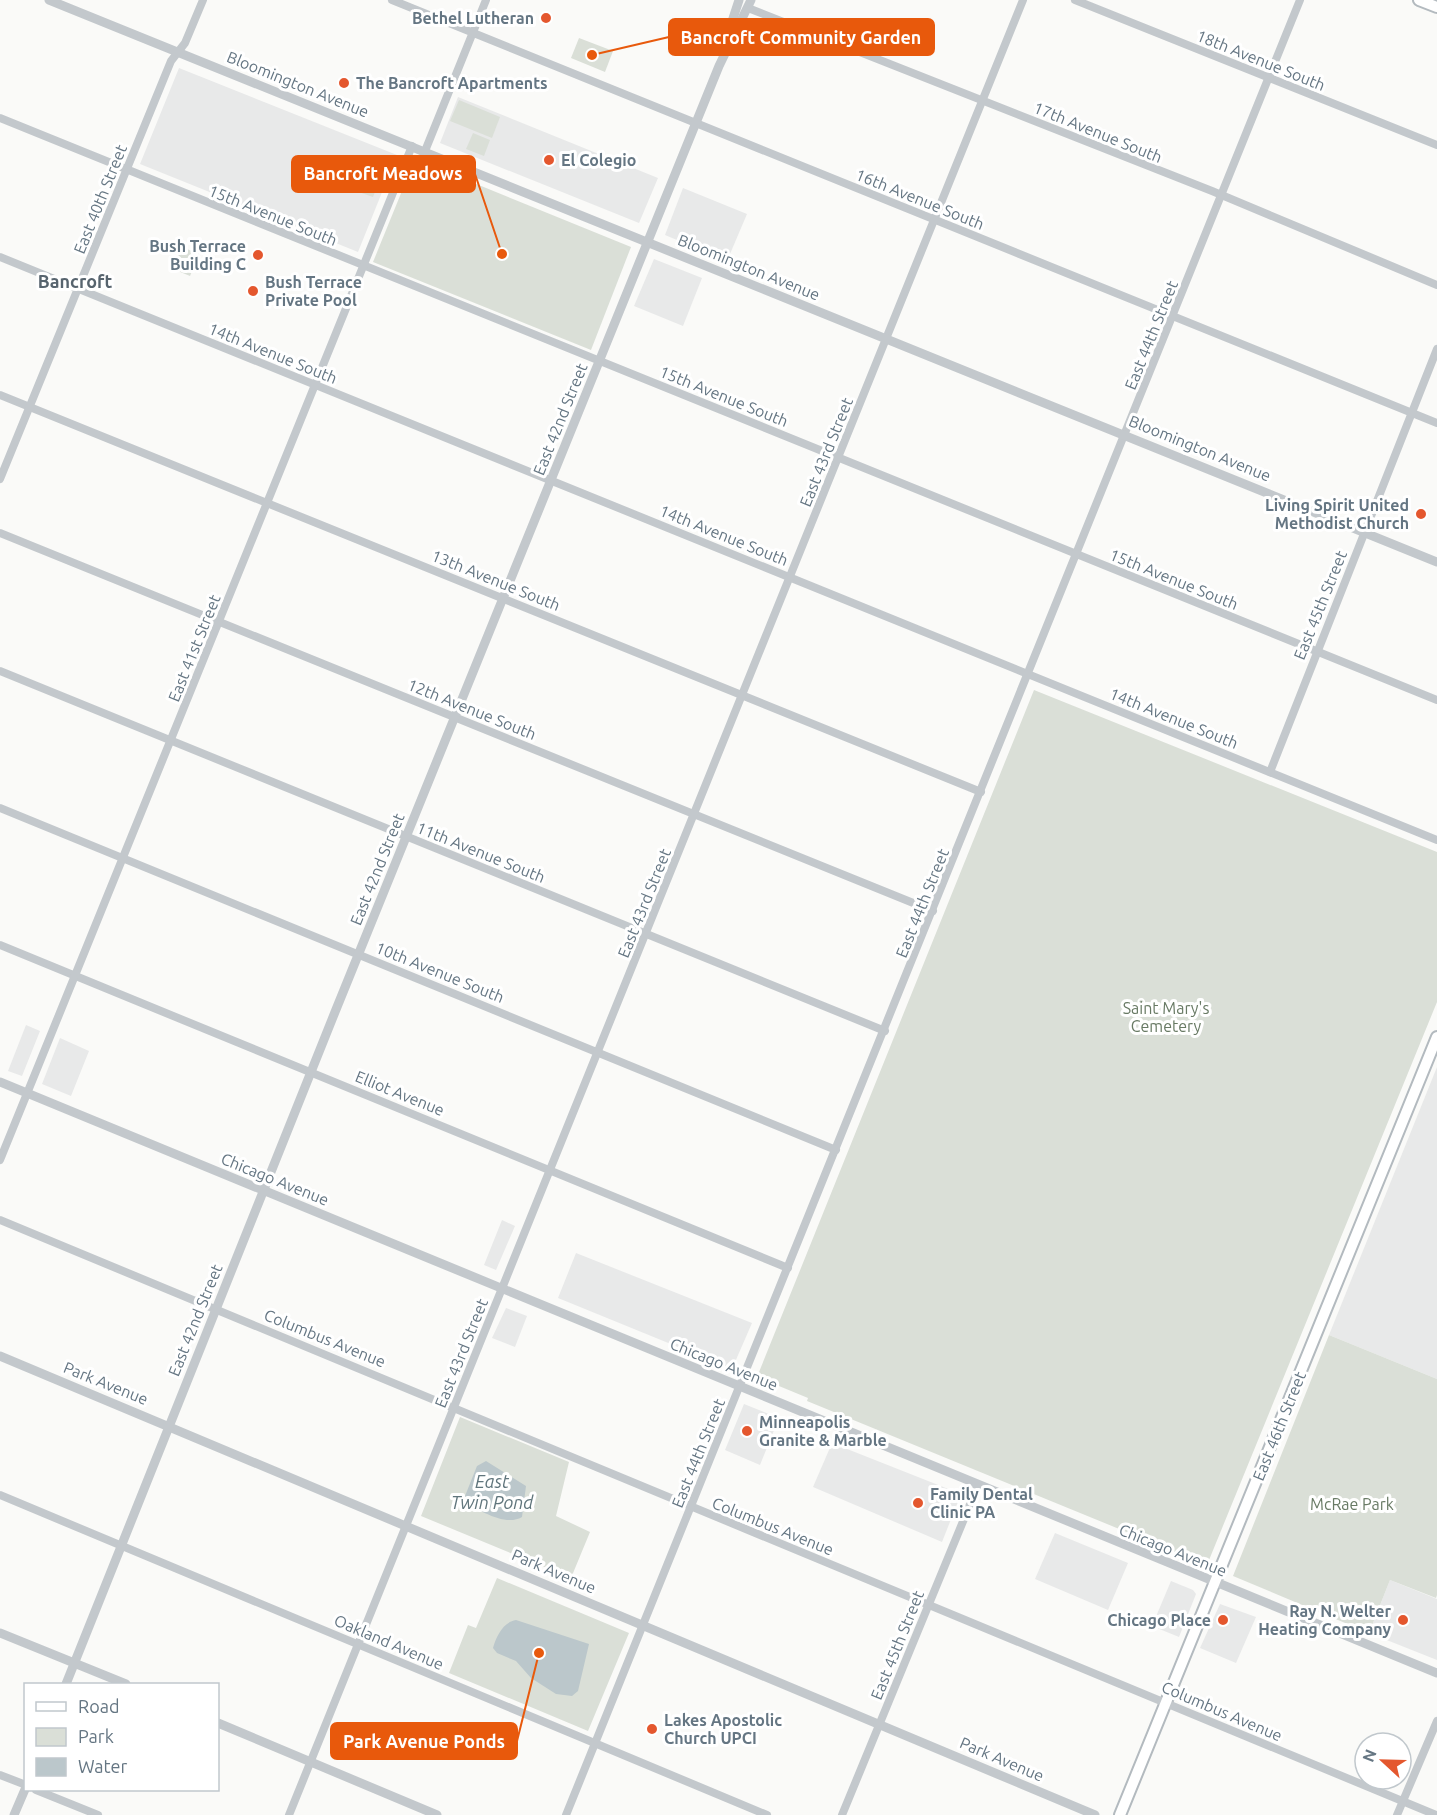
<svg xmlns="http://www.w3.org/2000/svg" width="1437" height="1815" viewBox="0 0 1437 1815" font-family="Ubuntu,sans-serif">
  <rect width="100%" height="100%" fill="#fafaf8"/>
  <g fill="#e8e9e9">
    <path d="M179,68L397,155L358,252L140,164Z"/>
    <path d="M458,97L658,178L639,223L440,143Z"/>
    <path d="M683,188L747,214L727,261L665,235Z"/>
    <path d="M654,259L702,278L683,326L634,306Z"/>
    <path d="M26,1025L40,1031L22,1076L8,1071Z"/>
    <path d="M60,1038L89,1051L71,1096L42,1084Z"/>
    <path d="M1437,1067V1379L1329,1335Z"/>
    <path d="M502,1220L515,1226L496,1270L484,1265Z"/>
    <path d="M576,1253L752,1323L732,1369L558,1298Z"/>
    <path d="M506,1308L527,1316L515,1347L492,1338Z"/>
    <path d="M744,1404L779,1418L760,1465L725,1450Z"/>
    <path d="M832,1443L961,1494L942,1542L813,1487Z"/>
    <path d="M1055,1533L1128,1563L1108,1610L1035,1579Z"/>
    <path d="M1390,1580L1437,1599V1660L1369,1633Z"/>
    <path d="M1171,1581L1193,1590L1196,1594L1179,1637L1152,1626Z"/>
    <path d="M1220,1604L1256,1617L1236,1663L1200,1648Z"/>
  </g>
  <g fill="#dadfd7">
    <path d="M579,38L613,51L605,72L571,58Z"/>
    <path d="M459,100L500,117L492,138L450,121Z"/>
    <path d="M473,133L490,140L484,156L466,149Z"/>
    <path d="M415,159L631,247L591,350L373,262Z"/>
    <path d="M363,164L383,172L373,197L353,190Z"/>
    <path d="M182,247L199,254L190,276L173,269Z"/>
    <path d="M1034,690L1437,852V1002L1207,1565L807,1401L808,1398L757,1377Z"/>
    <path d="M1329,1335L1437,1379V1595L1436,1598L1390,1580L1369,1633L1233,1576Z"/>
    <path d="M460,1417L569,1462L556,1516L590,1532L571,1578L421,1516Z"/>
    <path d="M497,1578L629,1633L588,1731L449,1673L468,1625L476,1628Z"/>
  </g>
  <g fill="#bbc7cb">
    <path d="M486,1461L526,1486L522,1517C505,1527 479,1510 463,1501L477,1466Z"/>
    <path d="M516,1620L589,1644L578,1691L572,1696L556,1694L531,1678L516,1661L497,1653L493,1648C496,1637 503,1622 516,1620Z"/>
  </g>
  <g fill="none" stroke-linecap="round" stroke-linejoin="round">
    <defs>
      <g id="secondary">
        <path d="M1419,0L1437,7"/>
        <path d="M1120,1815L1437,1037"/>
      </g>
    </defs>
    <use href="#secondary" stroke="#b3babf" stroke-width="14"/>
    <g stroke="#c3c8cc" stroke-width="8">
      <path d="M392,0L1437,423"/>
      <path d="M1075,0L1437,145"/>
      <path d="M748,8L1212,191L1437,285"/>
      <path d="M0,118L1437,700"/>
      <path d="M425,151L486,0"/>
      <path d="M0,257L1437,840"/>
      <path d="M0,395L981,792"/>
      <path d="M0,479L171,61L185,43L203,0"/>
      <path d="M0,533L933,911"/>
      <path d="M0,671L885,1031"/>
      <path d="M1270,772L1437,349"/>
      <path d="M0,808L836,1150"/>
      <path d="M0,945L788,1268"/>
      <path d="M0,1160L412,146"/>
      <path d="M0,1220L1436,1815"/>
      <path d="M0,1495L767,1815"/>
      <path d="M0,1775L26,1785"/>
      <path d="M36,1790L98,1815"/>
      <path d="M289,1815L1023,0"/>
      <path d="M566,1815L1300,0"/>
      <path d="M842,1815L978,1485"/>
      <path d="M1397,1815L1437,1721"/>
    </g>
    <g stroke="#c3c8cc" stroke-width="9">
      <path d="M49,0L1437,562"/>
      <path d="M724,46L739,0"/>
      <path d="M0,1082L1437,1673"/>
      <path d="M0,1356L1095,1815"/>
      <path d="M0,1633L126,1684"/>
      <path d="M66,1684L335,1012L719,66L751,0"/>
      <path d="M218,1723L437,1815"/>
      <path d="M14,1815L26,1787"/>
    </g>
    <use href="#secondary" stroke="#fff" stroke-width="10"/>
  </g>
  <g fill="#e4572e" stroke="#fff" stroke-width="2">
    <circle cx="546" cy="18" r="6"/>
    <circle cx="344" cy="83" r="6"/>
    <circle cx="549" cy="160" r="6"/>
    <circle cx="258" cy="255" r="6"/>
    <circle cx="253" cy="291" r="6"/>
    <circle cx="1421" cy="514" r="6"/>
    <circle cx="747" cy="1431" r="6"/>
    <circle cx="918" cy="1503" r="6"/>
    <circle cx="1223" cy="1620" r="6"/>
    <circle cx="1403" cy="1620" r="6"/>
    <circle cx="652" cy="1729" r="6"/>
  </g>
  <g text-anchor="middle" stroke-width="6" stroke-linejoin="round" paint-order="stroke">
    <g font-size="16" font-weight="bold" fill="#657683" stroke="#fff" text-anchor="start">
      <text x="534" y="24" text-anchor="end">Bethel Lutheran</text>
      <text x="356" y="89">The Bancroft Apartments</text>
      <text x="561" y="166">El Colegio</text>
      <text x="246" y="252" text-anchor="end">Bush Terrace<tspan x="246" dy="18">Building C</tspan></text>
      <text x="265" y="288">Bush Terrace<tspan x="265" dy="18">Private Pool</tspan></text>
      <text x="1409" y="511" text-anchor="end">Living Spirit United<tspan x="1409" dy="18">Methodist Church</tspan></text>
      <text x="759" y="1428">Minneapolis<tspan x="759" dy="18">Granite &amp; Marble</tspan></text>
      <text x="930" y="1500">Family Dental<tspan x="930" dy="18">Clinic PA</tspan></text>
      <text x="1391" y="1617" text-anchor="end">Ray N. Welter<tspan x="1391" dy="18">Heating Company</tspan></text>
      <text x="1211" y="1626" text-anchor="end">Chicago Place</text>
      <text x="664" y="1726">Lakes Apostolic<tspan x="664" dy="18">Church UPCI</tspan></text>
    </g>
    <g font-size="16" fill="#657683" stroke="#fff">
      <text transform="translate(1261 60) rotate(22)" y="6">18th Avenue South</text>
      <text transform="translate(298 84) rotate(22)" y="6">Bloomington Avenue</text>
      <text transform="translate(1098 132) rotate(22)" y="6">17th Avenue South</text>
      <text transform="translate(100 199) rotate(-68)" y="6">East 40th Street</text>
      <text transform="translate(920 199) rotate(22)" y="6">16th Avenue South</text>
      <text transform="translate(273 215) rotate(22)" y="6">15th Avenue South</text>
      <text transform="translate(749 267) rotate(22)" y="6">Bloomington Avenue</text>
      <text transform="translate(1151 335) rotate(-68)" y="6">East 44th Street</text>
      <text transform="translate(273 353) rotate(22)" y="6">14th Avenue South</text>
      <text transform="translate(724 396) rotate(22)" y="6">15th Avenue South</text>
      <text transform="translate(560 419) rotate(-68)" y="6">East 42nd Street</text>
      <text transform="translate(1200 448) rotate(22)" y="6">Bloomington Avenue</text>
      <text transform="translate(826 452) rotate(-68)" y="6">East 43rd Street</text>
      <text transform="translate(724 535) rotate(22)" y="6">14th Avenue South</text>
      <text transform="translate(1174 579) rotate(22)" y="6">15th Avenue South</text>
      <text transform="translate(496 580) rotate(22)" y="6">13th Avenue South</text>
      <text transform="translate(1320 605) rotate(-68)" y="6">East 45th Street</text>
      <text transform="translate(194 648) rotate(-68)" y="6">East 41st Street</text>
      <text transform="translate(472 709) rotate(22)" y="6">12th Avenue South</text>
      <text transform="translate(1174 718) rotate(22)" y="6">14th Avenue South</text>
      <text transform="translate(481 852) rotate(22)" y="6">11th Avenue South</text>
      <text transform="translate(377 869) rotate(-68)" y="6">East 42nd Street</text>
      <text transform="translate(644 903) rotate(-68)" y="6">East 43rd Street</text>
      <text transform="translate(922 903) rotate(-68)" y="6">East 44th Street</text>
      <text transform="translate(440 972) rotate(22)" y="6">10th Avenue South</text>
      <text transform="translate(400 1093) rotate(22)" y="6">Elliot Avenue</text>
      <text transform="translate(275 1179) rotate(22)" y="6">Chicago Avenue</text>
      <text transform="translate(195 1320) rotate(-68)" y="6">East 42nd Street</text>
      <text transform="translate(325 1338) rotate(22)" y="6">Columbus Avenue</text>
      <text transform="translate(461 1353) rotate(-68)" y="6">East 43rd Street</text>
      <text transform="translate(724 1364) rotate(22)" y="6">Chicago Avenue</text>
      <text transform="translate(106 1383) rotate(22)" y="6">Park Avenue</text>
      <text transform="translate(1279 1426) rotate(-68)" y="6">East 46th Street</text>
      <text transform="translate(698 1453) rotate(-68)" y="6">East 44th Street</text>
      <text transform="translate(773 1526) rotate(22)" y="6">Columbus Avenue</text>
      <text transform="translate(1173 1550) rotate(22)" y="6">Chicago Avenue</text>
      <text transform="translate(554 1571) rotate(23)" y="6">Park Avenue</text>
      <text transform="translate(389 1642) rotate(23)" y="6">Oakland Avenue</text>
      <text transform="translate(897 1645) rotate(-68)" y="6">East 45th Street</text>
      <text transform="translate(1222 1711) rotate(23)" y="6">Columbus Avenue</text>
      <text transform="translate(1002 1759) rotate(23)" y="6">Park Avenue</text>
    </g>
    <g font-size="16" fill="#687a64" stroke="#fff">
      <text x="1166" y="1014">Saint Mary's<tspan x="1166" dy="18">Cemetery</tspan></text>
      <text x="1352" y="1510">McRae Park</text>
    </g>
    <g font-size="18" font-weight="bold" fill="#57646e" stroke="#fff">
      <text x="75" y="288">Bancroft</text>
    </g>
    <g font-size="18" font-style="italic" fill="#60757c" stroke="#fff">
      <text x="492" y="1488">East<tspan x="492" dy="21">Twin Pond</tspan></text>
    </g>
  </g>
  <path fill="none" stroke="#e8590c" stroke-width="2" d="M592 55L669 37M502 254L475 174M539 1653L517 1741"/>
  <g fill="#e8590c" stroke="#fff" stroke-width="2">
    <circle cx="592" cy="55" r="6"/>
    <circle cx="502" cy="254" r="6"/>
    <circle cx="539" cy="1653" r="6"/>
  </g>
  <g fill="#e8590c" stroke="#e8590c" stroke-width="2">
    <rect x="669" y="19" width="265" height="36" rx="6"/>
    <rect x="292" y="156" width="183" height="36" rx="6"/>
    <rect x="331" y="1723" width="186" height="36" rx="6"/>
  </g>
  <g font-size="18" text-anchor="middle" font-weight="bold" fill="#fff">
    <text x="801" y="44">Bancroft Community Garden</text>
    <text x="383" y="180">Bancroft Meadows</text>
    <text x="424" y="1748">Park Avenue Ponds</text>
  </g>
  <rect x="24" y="1683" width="195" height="108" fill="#ffffff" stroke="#c1c8cd" stroke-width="1.5"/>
  <rect x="36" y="1702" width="30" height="9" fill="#ffffff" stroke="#c1c8cd" stroke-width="1.5"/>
  <text x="78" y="1713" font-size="18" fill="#657683">Road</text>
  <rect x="36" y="1728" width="30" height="18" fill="#dadfd7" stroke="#c1c8cd" stroke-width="1.5"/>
  <text x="78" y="1743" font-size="18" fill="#657683">Park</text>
  <rect x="36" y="1758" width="30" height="18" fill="#bbc7cb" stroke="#c1c8cd" stroke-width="1.5"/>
  <text x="78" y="1773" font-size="18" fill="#657683">Water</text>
  <g transform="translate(1383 1761) rotate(292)"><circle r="28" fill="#ffffff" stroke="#c1c8cd" stroke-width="1.5"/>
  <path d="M0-4.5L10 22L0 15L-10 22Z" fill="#e4572e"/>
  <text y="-9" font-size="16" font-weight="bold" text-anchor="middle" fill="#657683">N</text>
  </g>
</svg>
